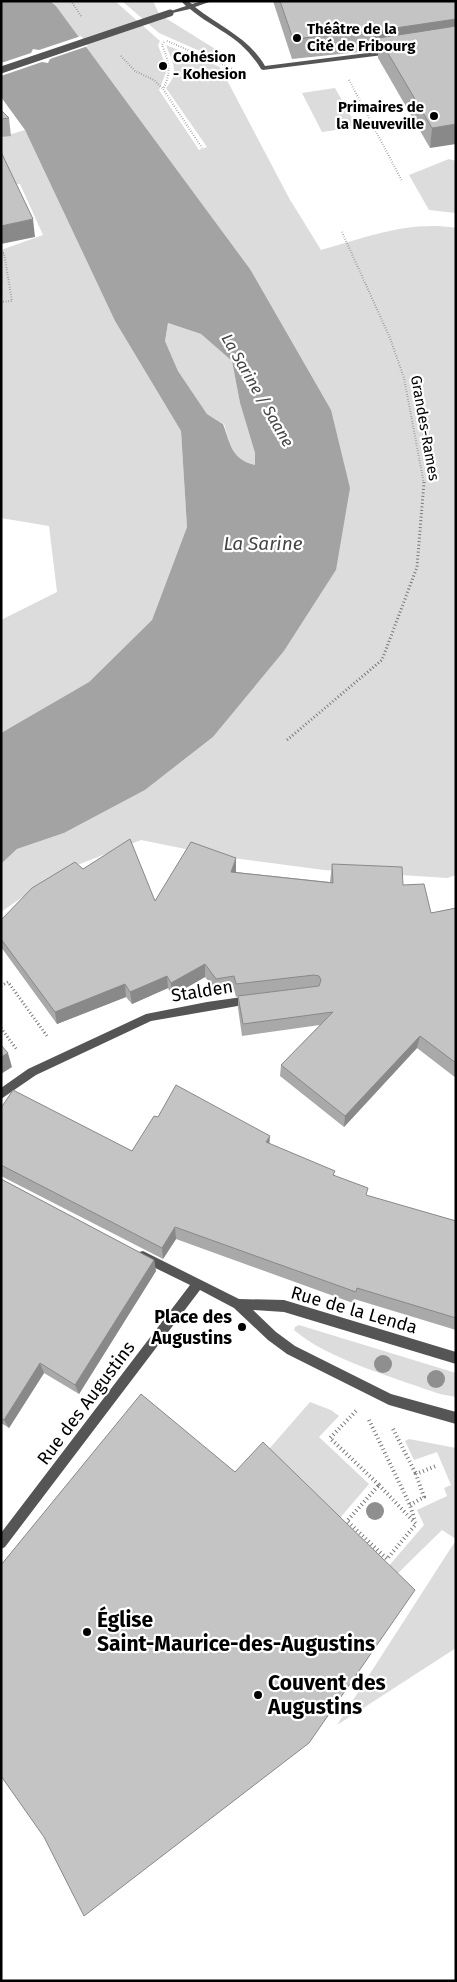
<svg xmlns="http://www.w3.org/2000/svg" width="457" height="1982" viewBox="0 0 457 1982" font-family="'Fira Sans',sans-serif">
  <rect width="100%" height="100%" fill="#fff"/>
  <g fill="#dcdcdc">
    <path d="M50,1H115L160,41L158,45L167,70L159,90L199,150L207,147L166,88C180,72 173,64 166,45L220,67L289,198L321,250C365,238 409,220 456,228V875L447,878L324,870L225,857L141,840L57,873L1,912V864L17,849L64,833L145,790L213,737L284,651L336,570L250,269L56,6Z"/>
    <path d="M122,1H153L159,14L225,55L218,59L159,33Z"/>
    <path d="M335,88L357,127L322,132L302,93Z"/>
    <path d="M25,130L115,321L181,431L187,527L152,620L89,682L1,733V620L57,592L49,526L1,518V250L43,235L20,184L10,185L1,168V137Z"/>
    <path d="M449,159L456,161V213L429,210L409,175Z"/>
    <path d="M168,323L201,334L232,361L240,403L255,453V465C231,459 231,446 224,424L207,414L178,371L165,341Z"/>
    <path d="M299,1325L456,1373V1397L440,1394C398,1379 327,1359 294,1330L295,1327Z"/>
    <path d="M310,1402L331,1410L339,1416L319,1437L369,1484L334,1525L263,1456Z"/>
    <path d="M409,1439L456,1448V1539L442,1530L388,1583L381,1575L424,1525L417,1510L447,1496L444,1488L451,1485L437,1452L414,1460L405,1441Z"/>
    <path d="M456,1540V1648L337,1725Z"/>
  </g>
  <path fill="#a3a3a3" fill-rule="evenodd" d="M1,1H50L56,6L250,269L331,410L350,488L336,570L284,651L213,737L145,790L64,833L17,849L1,864V733L89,682L152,620L187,527L181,431L115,321L25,130L1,97ZM168,323L201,334L232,361L240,403L255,453V465C231,459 231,445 223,424L207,414L178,371L165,341Z"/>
  <path fill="#fff" d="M81,36L88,46L50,59L48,63L42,62L1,76V63L31,53L33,49L39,50Z"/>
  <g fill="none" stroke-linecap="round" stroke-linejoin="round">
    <g stroke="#777" stroke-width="2" stroke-dasharray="0.5 2" stroke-linecap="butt">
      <path d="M71,1L81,16"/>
      <path d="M167,41L233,69"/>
      <path d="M164,42L162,45C169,62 172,72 163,89L202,148"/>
      <path d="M121,56L135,71L154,80L163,89"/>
      <path d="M349,80L402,181"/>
      <path d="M342,232L390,338L404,378L424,484"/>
      <path d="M1,254L4,253L12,301L1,302"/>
    </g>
    <g stroke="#777" stroke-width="3" stroke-dasharray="1 2.5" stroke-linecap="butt">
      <path d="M287,740L382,660L417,567L424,482"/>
      <path d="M1,986L8,982L47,1036"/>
      <path d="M1,1028L17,1050"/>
    </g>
    <g stroke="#777" stroke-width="4" stroke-dasharray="1 3" stroke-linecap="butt">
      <path d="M356,1411L330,1438L379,1485"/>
      <path d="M369,1420L410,1505L415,1521"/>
      <path d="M393,1429L416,1474"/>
      <path d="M379,1485L416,1524L387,1559L347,1521Z"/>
      <path d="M410,1505L424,1497L416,1474L436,1466"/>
    </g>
    <g fill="#555" fill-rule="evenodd">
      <path d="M181,1H188L192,4L202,1H212L195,7C220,27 248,37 265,66L391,50L394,52L391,54L263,70L261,69C240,35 218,32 190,9L168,14V12L186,6Z"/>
      <path d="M249,996L253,997L254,1000L253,1003L249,1004L151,1021L36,1075L1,1099V1088L28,1069L146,1014L207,1002Z"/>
      <path d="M143,1251L239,1299L284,1300L456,1352V1364L284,1312L253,1310L276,1332L295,1346L391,1394L456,1412V1424L389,1405L287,1354L268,1340L234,1308L200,1290L5,1547L1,1549V1533L190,1285L139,1260L137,1256L139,1252Z"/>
    </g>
    <path stroke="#555" stroke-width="7" d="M1,70L170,13"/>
  </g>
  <g fill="#8f8f8f">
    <circle cx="383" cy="1364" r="9"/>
    <circle cx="436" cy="1379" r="9"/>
    <circle cx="375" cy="1511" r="9"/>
  </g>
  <g fill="#a9a9a9">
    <path d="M273,1H456L430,148L378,58V50L292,59Z"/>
    <path d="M1,110L9,118L11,136L1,137Z"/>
    <path d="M332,864L403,885L431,913L456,908V1078L417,1048L344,1127L280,1076L281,1065L320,1025L242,1036L238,1008V996L236,997L234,989L217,991L205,977L172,996L168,988L132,1004L126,997L57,1024L1,947V920L83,869L155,901L235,872L330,882Z"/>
    <path d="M1,1108L132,1151L158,1117L269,1144L334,1175L366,1196L456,1221V1330L354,1299L353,1303L176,1239L163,1259L1,1176Z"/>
    <path d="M1,1179L154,1260L156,1271L79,1394L44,1373L9,1428L1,1423Z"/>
  </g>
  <g fill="#898989">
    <path d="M456,19V39L379,38L378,50L374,51L375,31Z"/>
    <path d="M456,124V144L430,148L432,128Z"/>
    <path d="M33,219L35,237L1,244V226Z"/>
    <path d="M236,858V872L231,885V872Z"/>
    <path d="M205,964V977L172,996L171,983Z"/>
    <path d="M167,976L168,988L132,1004L130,992Z"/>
    <path d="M125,984L126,997L57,1024L55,1012Z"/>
    <path d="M420,1036L417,1048L344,1127L345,1116Z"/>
    <path d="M8,1053L12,1067L1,1074V1057Z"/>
    <path d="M270,1136L269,1149L266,1142Z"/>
    <path d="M175,1227L176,1239L163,1259L162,1248Z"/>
    <path d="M154,1260L156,1271L79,1394L75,1385Z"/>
    <path d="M40,1363L44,1373L9,1428L4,1420Z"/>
  </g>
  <g fill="#c4c4c4" stroke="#898989">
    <path d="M280,1H456V19L375,31L293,39Z"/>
    <path d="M456,26V124L432,128L379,38Z"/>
    <path d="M1,110L9,118L1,119Z"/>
    <path d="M1,152L33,219L1,226Z"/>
    <path d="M130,839L155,901L191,842L236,858L231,872L333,883L332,864L402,867L403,885L424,884L431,913L456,908V1063L420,1036L345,1116L281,1065L333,1012L243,1024L238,996L319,986L321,980L319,976L314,975L236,984L234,976L216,979L205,964L171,983L167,976L130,992L125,984L55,1012L1,939V920L32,888L75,862L83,869Z"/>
    <path d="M1,1045L8,1053L1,1057Z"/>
    <path d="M176,1085L270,1136L266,1142L335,1171L333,1175L368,1188L366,1195L456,1221V1318L357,1288L356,1292L175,1227L162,1248L1,1165V1108L13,1090L132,1151L154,1116L158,1117Z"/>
    <path d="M1,1179L154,1260L75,1385L40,1363L4,1420L1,1418Z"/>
    <path d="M141,1394L235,1472L263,1442L415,1590L309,1743L84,1916L44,1837L1,1776V1565Z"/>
  </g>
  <g fill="#000" stroke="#fff" stroke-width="2">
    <circle cx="297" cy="38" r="5"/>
    <circle cx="163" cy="66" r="5"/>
    <circle cx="434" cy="116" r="5"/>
    <circle cx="242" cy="1327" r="5"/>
    <circle cx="87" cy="1632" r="5"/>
    <circle cx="258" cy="1695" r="5"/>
  </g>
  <g text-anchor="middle" stroke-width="4.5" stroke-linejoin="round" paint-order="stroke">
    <g font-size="15" font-weight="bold" fill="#000" stroke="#fff" text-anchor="start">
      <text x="307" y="34">Théâtre de la<tspan x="307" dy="17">Cité de Fribourg</tspan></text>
      <text x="173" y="62">Cohésion<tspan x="173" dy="17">- Kohesion</tspan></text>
      <text x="424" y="112" text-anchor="end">Primaires de<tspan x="424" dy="17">la Neuveville</tspan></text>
    </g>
    <g font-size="15" fill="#000" stroke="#fff">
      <text transform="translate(425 428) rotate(80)" y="5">Grandes-Rames</text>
    </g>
    <g font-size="16" font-style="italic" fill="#444" stroke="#fff">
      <text transform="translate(258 390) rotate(60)" y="6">La Sarine / Saane</text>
    </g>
    <g font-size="18" fill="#000" stroke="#fff">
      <text transform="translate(202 991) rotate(-9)" y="6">Stalden</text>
      <text transform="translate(354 1310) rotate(16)" y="6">Rue de la Lenda</text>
      <text transform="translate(86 1403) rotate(-53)" y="6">Rue des Augustins</text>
    </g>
    <g font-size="18" font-weight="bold" fill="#000" stroke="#fff" text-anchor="end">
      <text x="232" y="1323">Place des<tspan x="232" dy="21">Augustins</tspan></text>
    </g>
    <g font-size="19" font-style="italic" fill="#444" stroke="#fff">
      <text x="263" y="550">La Sarine</text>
    </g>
    <g font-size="21" font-weight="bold" fill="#000" stroke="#fff" text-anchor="start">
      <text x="97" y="1627">Église<tspan x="97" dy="24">Saint-Maurice-des-Augustins</tspan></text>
      <text x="268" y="1690">Couvent des<tspan x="268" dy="24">Augustins</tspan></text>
    </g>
  </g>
  <rect width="457" height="1982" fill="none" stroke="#000000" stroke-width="5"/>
</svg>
